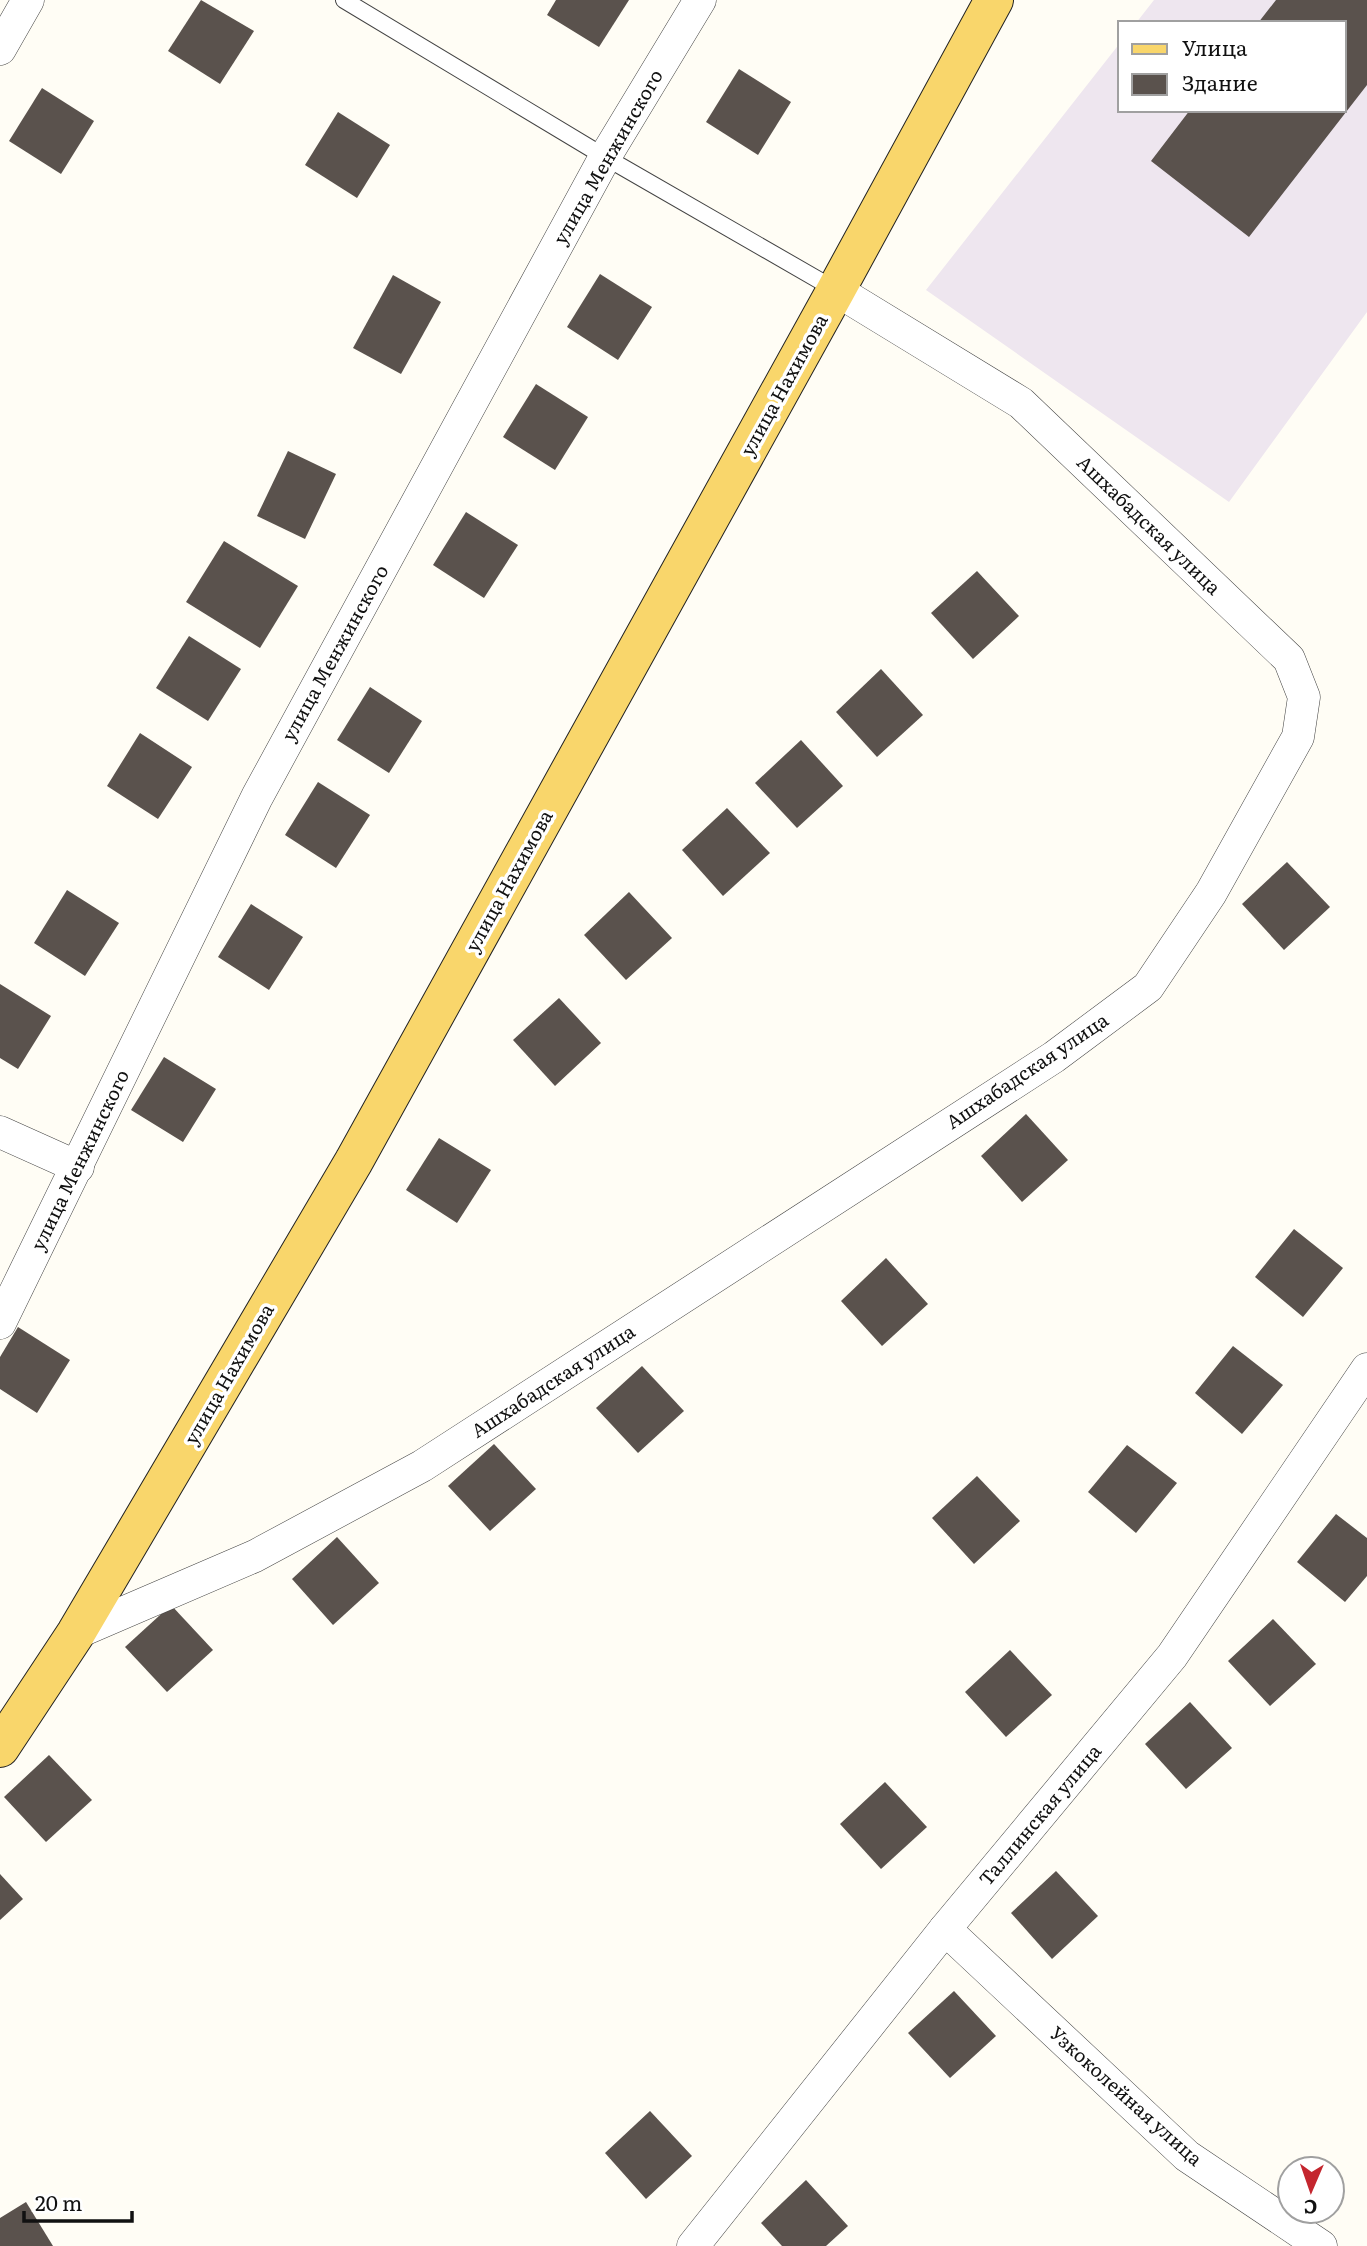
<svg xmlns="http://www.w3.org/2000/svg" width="1367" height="2246" viewBox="0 0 1367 2246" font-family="Literata,serif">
  <rect width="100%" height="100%" fill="#fffdf5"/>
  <path fill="#eee6ef" d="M1154,0H1367V312L1229,502L926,290L1120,43V110H1344V23H1136Z"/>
  <g fill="#5a524d">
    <path d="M201,0L254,31L220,84L168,51Z"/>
    <path d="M556,0H629L599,47L547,15Z"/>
    <path d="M1276,0H1367V85L1249,237L1151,161L1190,110H1344V23H1258Z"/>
    <path d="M739,69L791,102L758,155L706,122Z"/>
    <path d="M42,88L94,121L61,174L9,141Z"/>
    <path d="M338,112L390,145L357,198L305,165Z"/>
    <path d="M600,274L652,307L618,360L567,327Z"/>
    <path d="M393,275L441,302L401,374L353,348Z"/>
    <path d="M536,384L588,417L555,470L503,437Z"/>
    <path d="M288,451L336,474L305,539L257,516Z"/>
    <path d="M466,512L518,545L484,598L433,565Z"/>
    <path d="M224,541L298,586L260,648L186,602Z"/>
    <path d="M977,571L1019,616L973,659L931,613Z"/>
    <path d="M189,636L241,669L208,721L156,688Z"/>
    <path d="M881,669L923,715L877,757L836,712Z"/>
    <path d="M370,687L422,721L389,773L337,740Z"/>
    <path d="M140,733L192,767L158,819L107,786Z"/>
    <path d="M801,740L843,786L797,828L755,783Z"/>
    <path d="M318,782L370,815L336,868L285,835Z"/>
    <path d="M727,808L770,853L723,896L682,850Z"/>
    <path d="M1287,862L1330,907L1284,950L1242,904Z"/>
    <path d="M67,890L119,923L85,976L34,943Z"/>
    <path d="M629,892L672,938L626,980L584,935Z"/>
    <path d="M251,904L303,937L269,990L218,957Z"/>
    <path d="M0,984L51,1016L18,1069L0,1058Z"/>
    <path d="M559,998L601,1043L555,1086L513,1040Z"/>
    <path d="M164,1057L216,1089L183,1142L131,1110Z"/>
    <path d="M1026,1114L1068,1160L1022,1202L981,1156Z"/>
    <path d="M439,1138L491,1170L457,1223L406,1190Z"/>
    <path d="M1294,1229L1343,1268L1303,1317L1255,1277Z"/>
    <path d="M886,1258L928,1304L882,1346L841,1301Z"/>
    <path d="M18,1327L70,1360L37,1413L0,1389V1357Z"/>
    <path d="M1233,1346L1283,1385L1242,1434L1195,1393Z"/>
    <path d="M642,1366L684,1411L638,1453L596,1408Z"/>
    <path d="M494,1444L536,1489L490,1531L448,1486Z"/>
    <path d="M1127,1445L1177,1483L1136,1533L1088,1492Z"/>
    <path d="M977,1476L1020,1521L974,1564L932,1518Z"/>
    <path d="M1336,1514L1367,1538V1576L1345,1602L1297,1562Z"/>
    <path d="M337,1537L379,1583L333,1625L292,1579Z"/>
    <path d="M171,1605L213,1650L167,1692L125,1647Z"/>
    <path d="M1273,1619L1316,1664L1270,1706L1228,1661Z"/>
    <path d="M1010,1650L1052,1695L1006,1737L965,1692Z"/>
    <path d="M1190,1702L1232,1748L1186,1789L1145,1744Z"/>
    <path d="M49,1755L92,1800L46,1842L4,1797Z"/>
    <path d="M885,1782L927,1827L881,1869L840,1824Z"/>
    <path d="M1056,1871L1098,1916L1052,1959L1011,1913Z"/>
    <path d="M0,1874L23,1899L0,1920Z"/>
    <path d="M954,1991L996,2036L950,2078L908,2033Z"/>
    <path d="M650,2111L692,2156L646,2199L605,2153Z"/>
    <path d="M806,2180L848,2226L826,2246H782L761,2223Z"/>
    <path d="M26,2202L53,2246H0V2218Z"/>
  </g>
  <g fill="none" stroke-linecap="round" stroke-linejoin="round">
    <defs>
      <path id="lane" d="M344,0L605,157L836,290"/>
      <g id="street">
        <path d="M0,49L28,0"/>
        <path d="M0,1132L78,1167"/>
        <path d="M0,1323L257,797L605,157L700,0"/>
        <path d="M76,1633L255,1556L422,1466L1054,1057L1148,987L1211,893L1298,737L1304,697L1289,659L1021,403L836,290"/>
        <path d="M945,1929L1187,2156L1321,2246"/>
        <path d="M693,2246L945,1929L1172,1656L1367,1369"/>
      </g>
      <path id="primary" d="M0,1748L76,1633L354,1161L836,290L994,0"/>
    </defs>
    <use href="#lane" stroke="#444" stroke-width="18"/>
    <use href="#street" stroke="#444" stroke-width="33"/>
    <use href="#primary" stroke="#222" stroke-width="40"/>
    <use href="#lane" stroke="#fff" stroke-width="16"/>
    <use href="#street" stroke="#fff" stroke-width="32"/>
    <use href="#primary" stroke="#f9d66b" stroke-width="38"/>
  </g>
  <g text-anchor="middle" stroke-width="7" stroke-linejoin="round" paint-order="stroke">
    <g font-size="19" fill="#111" stroke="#fff">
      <text transform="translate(608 157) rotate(-60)" y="7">улица Менжинского</text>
      <text transform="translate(784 385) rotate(-61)" y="7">улица Нахимова</text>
      <text transform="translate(1149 525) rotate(44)" y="7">Ашхабадская улица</text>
      <text transform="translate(335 653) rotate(-61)" y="7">улица Менжинского</text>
      <text transform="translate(509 881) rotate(-61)" y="7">улица Нахимова</text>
      <text transform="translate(1027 1071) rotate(-34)" y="7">Ашхабадская улица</text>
      <text transform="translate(80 1160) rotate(-64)" y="7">улица Менжинского</text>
      <text transform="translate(229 1374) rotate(-60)" y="7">улица Нахимова</text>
      <text transform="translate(553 1381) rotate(-33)" y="7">Ашхабадская улица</text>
      <text transform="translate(1040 1815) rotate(-50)" y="7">Таллинская улица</text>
      <text transform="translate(1126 2096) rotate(42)" y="7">Узкоколейная улица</text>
    </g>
  </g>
  <rect x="1118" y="21" width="228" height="91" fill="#ffffff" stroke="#a0a0a0" stroke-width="2"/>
  <rect x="1132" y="44" width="35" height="10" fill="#f9d66b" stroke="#a0a0a0" stroke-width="2"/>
  <text x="1182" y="56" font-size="21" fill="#111111">Улица</text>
  <rect x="1132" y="74" width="35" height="21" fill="#5a524d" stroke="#a0a0a0" stroke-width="2"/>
  <text x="1182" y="91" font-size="21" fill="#111111">Здание</text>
  <g transform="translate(1311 2190) rotate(182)"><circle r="33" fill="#ffffff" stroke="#a0a0a0" stroke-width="2"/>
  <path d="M0-5L12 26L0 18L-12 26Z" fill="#c4262e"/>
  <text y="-10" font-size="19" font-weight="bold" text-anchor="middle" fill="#111111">С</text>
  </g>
  <path d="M24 2211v10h108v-10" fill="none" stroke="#111111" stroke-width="3.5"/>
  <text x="35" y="2211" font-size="21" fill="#111111" stroke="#ffffff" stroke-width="5" paint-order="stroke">20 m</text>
</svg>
